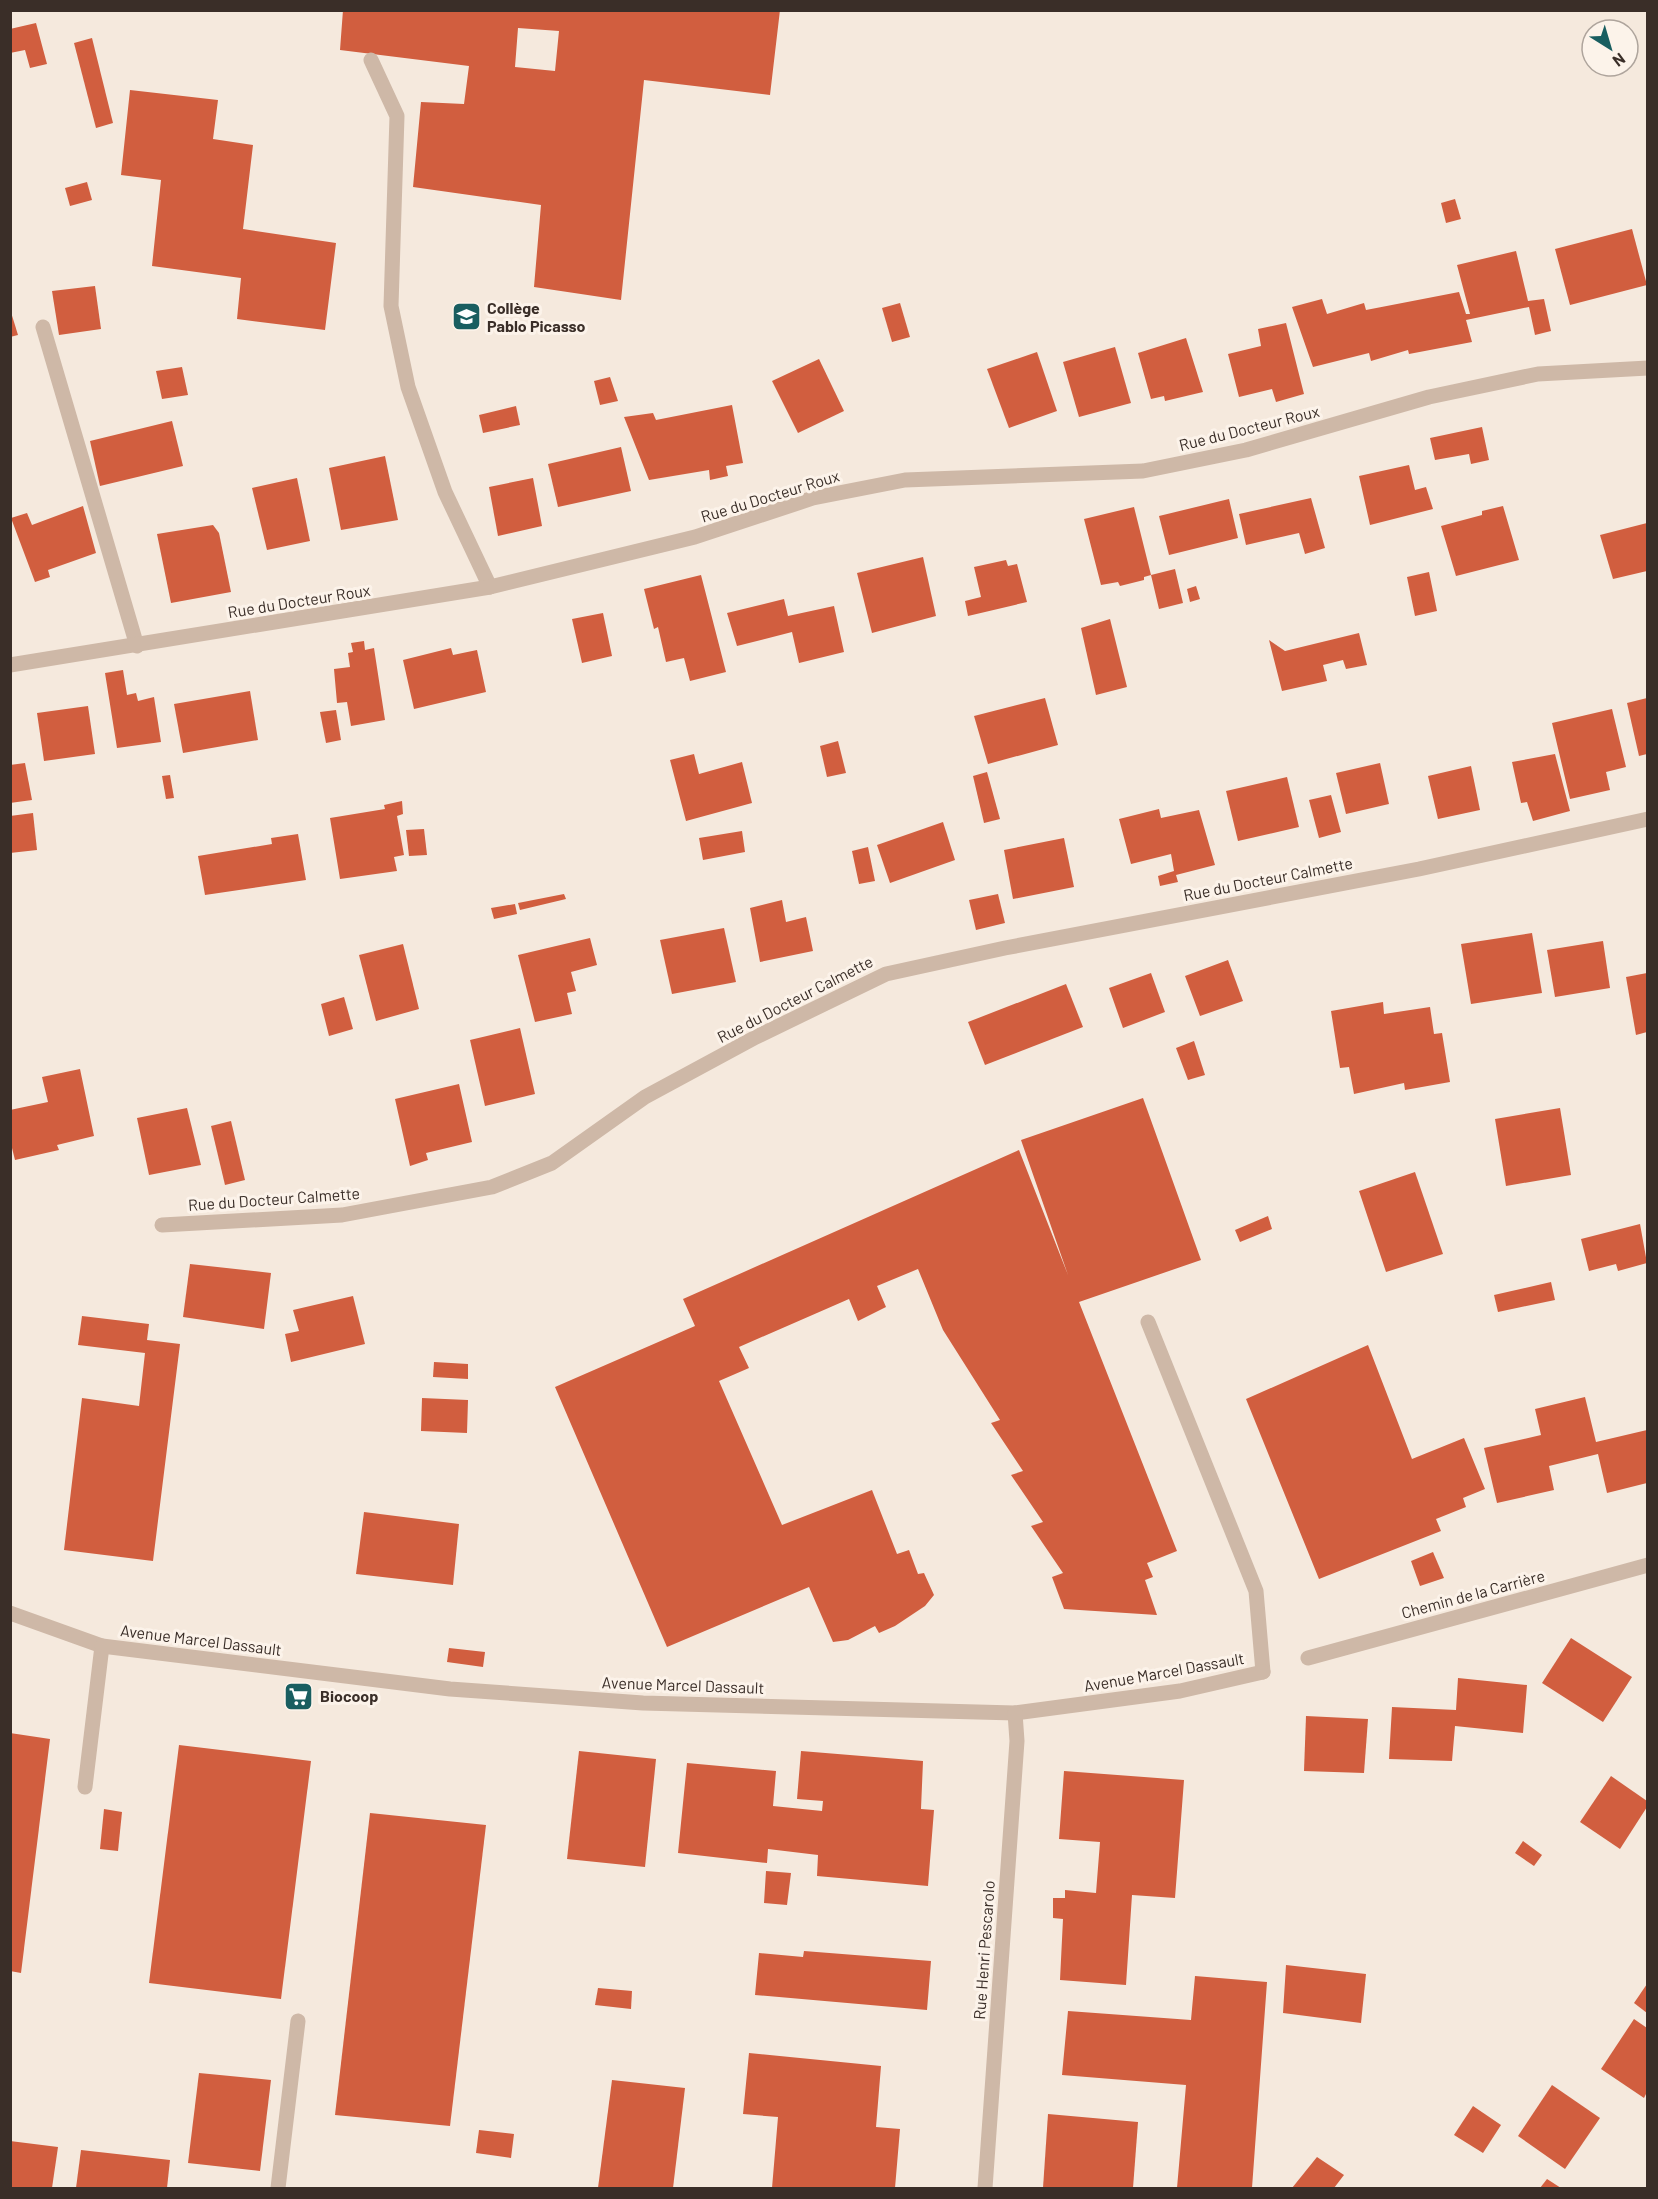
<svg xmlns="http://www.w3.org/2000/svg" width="1658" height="2199" viewBox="0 0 1658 2199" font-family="Barlow,sans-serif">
  <rect width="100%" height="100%" fill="#f5e9dd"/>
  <g fill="#d15e3f" fill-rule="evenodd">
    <path d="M343,10H780L770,95L644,80L621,300L534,287L541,205L413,187L421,102L464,104L469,66L340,50ZM518,28L559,31L555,71L515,67Z"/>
    <path d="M36,23L47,64L30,68L25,50L10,53V29Z"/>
    <path d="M92,38L113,123L96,128L74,43Z"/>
    <path d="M130,90L218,100L213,139L253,145L243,229L336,243L325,330L237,319L241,278L152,266L161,180L121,175Z"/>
    <path d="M87,182L92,200L70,206L65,188Z"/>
    <path d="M1455,199L1461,219L1446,223L1441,203Z"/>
    <path d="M1632,229L1647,285L1570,305L1555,249Z"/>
    <path d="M1516,251L1528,301L1544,299L1551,331L1535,335L1529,307L1466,320L1472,342L1409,354L1408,350L1371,361L1369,353L1313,367L1292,307L1322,299L1327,314L1364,303L1366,310L1459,292L1466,314H1470L1457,265Z"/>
    <path d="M95,286L101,329L59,335L52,291Z"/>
    <path d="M900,303L910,337L892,342L882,308Z"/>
    <path d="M10,309L18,335L10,337Z"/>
    <path d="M1286,323L1304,394L1276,402L1272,389L1239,397L1228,354L1261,346L1258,329Z"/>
    <path d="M1186,338L1203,392L1165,401L1164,396L1151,399L1138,353Z"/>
    <path d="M1115,347L1131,403L1079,417L1063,362Z"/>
    <path d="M1037,352L1057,411L1009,428L987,369Z"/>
    <path d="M819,359L844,411L798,433L772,381Z"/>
    <path d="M182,367L188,395L162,399L156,371Z"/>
    <path d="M610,377L618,401L600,405L594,381Z"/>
    <path d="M732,405L743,463L726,466L728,476L710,480L709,470L649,480L624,417L653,413L656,420Z"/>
    <path d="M516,406L520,425L483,433L479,415Z"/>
    <path d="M172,421L183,466L100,486L90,441Z"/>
    <path d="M1482,427L1489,460L1471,464L1469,454L1435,460L1430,438Z"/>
    <path d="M621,447L631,491L558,507L548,464Z"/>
    <path d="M385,456L398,520L341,530L329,468Z"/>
    <path d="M1409,465L1415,490L1426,487L1433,509L1370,525L1359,476Z"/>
    <path d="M297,478L310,541L267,550L252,488Z"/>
    <path d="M533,478L542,526L498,536L489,487Z"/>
    <path d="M1311,498L1325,548L1305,554L1299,533L1246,545L1239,514Z"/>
    <path d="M1229,499L1238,538L1169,555L1159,516Z"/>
    <path d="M83,506L96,553L48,570L50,577L35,582L11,518L27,513L32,525Z"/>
    <path d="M1503,506L1519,560L1456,576L1441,526L1482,515V511Z"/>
    <path d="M1134,507L1151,575L1175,569L1183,603L1159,609L1151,575L1144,577V580L1120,586L1118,582L1101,585L1084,519Z"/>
    <path d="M1647,523V571L1613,579L1600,535Z"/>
    <path d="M213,525L219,533L231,592L171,603L157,534Z"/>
    <path d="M923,557L936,616L872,633L857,573Z"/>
    <path d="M1006,560L1008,566L1017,564L1027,602L968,616L965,601L981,597L974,567Z"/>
    <path d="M1429,572L1437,611L1415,616L1407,577Z"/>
    <path d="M701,575L726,672L690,681L684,658L666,662L658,627L654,629L644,589Z"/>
    <path d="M1196,586L1200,599L1190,602L1187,589Z"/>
    <path d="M784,599L788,616L834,606L844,652L799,663L792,632L737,646L727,613Z"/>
    <path d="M603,613L612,656L582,663L572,619Z"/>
    <path d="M1110,619L1127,687L1096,695L1081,628Z"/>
    <path d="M1359,633L1367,665L1346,669L1343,660L1323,665L1327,681L1282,691L1269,640L1285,651Z"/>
    <path d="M364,641L365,650L374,648L385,720L351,726L347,702L337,703L334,669L350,667L348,653L353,652L351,643Z"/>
    <path d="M451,648L453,655L477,650L486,692L414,709L403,660Z"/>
    <path d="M123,670L127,695L136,693L138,701L154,697L161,742L117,748L105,673Z"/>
    <path d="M250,691L258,740L183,753L174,704Z"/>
    <path d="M1045,698L1058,745L988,764L974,716Z"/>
    <path d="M1647,698V754L1639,756L1627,703Z"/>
    <path d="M88,706L95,754L44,761L37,713Z"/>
    <path d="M1612,709L1626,767L1606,772L1610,790L1570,799L1552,723Z"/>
    <path d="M336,710L341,740L326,743L320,712Z"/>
    <path d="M838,741L846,773L827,777L820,746Z"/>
    <path d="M694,754L699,774L742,762L752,803L686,821L670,760Z"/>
    <path d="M1555,754L1570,811L1533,821L1527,802L1521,803L1512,762Z"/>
    <path d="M25,763L32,800L10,803V765Z"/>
    <path d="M1380,763L1389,804L1346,814L1336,773Z"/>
    <path d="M1471,766L1480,810L1438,819L1428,776Z"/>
    <path d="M987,772L1000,819L984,823L973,776Z"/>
    <path d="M170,775L174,798L166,799L162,776Z"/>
    <path d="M1287,777L1299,827L1238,841L1226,791Z"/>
    <path d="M1331,795L1341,832L1319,838L1309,800Z"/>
    <path d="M402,801L403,814L397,816L404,855L394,857L397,871L340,879L330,818L385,809L384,805Z"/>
    <path d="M1159,809L1161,818L1199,810L1215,865L1176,875L1178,882L1160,886L1158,876L1174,871L1171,854L1131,864L1119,819Z"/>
    <path d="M33,813L37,850L10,853V816Z"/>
    <path d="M943,822L955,860L890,883L877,845Z"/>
    <path d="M424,829L427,855L409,856L406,830Z"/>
    <path d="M742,831L745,852L703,860L699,838Z"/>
    <path d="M298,834L306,880L205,895L198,856L272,844L271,838Z"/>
    <path d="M1064,838L1074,887L1013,899L1004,850Z"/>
    <path d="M868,847L875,881L859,884L852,851Z"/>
    <path d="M564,894L566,899L520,910L518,903Z"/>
    <path d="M998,894L1005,923L976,930L969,900Z"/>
    <path d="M782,900L786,922L806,917L813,951L760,962L750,908Z"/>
    <path d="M515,904L517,914L494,919L491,908Z"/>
    <path d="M724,928L736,982L672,994L660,940Z"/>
    <path d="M1532,933L1542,993L1471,1004L1461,944Z"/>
    <path d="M590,938L597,965L571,972L576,991L567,993L572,1014L535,1022L518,955Z"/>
    <path d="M1603,941L1610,988L1555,997L1547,950Z"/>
    <path d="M403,944L419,1009L376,1021L359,955Z"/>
    <path d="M1228,960L1243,1001L1200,1016L1185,976Z"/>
    <path d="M1151,973L1165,1012L1123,1028L1109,988Z"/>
    <path d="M1647,973V1032L1636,1035L1626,977Z"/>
    <path d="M1066,984L1083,1027L985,1065L968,1022Z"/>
    <path d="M344,997L353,1029L329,1036L321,1004Z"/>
    <path d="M1383,1002L1384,1014L1430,1007L1434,1034L1442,1033L1450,1082L1405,1090L1404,1083L1354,1094L1349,1067L1340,1068L1331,1011Z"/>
    <path d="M520,1028L535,1094L485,1106L470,1040Z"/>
    <path d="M1194,1041L1205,1075L1188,1080L1176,1048Z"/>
    <path d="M80,1069L94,1136L57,1145L59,1150L15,1160L10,1140V1110L48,1102L42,1077Z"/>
    <path d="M459,1084L472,1142L426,1153L428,1160L410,1166L395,1099Z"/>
    <path d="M1143,1098L1201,1260L1079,1302L1177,1551L1147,1563L1153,1577L1145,1580L1157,1615L1064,1609L1052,1577L1063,1573L1031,1526L1043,1522L1011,1475L1023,1471L991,1423L1000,1420L943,1330L918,1269L877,1286L886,1307L858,1321L849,1299L739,1347L749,1368L719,1381L782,1525L872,1490L897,1554L909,1550L918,1574L924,1573L934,1595L925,1606L895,1626L879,1633L875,1626L848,1640L833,1642L809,1587L667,1647L555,1387L695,1326L683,1299L1019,1150L1068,1275L1021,1140Z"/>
    <path d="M187,1108L201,1165L149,1175L137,1118Z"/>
    <path d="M1560,1108L1571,1175L1506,1186L1495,1119Z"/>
    <path d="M231,1121L245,1180L225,1185L211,1126Z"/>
    <path d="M1415,1172L1443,1254L1386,1272L1359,1191Z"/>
    <path d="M1268,1216L1272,1229L1240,1242L1235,1230Z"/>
    <path d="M1640,1224L1647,1263L1618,1271L1616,1264L1589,1271L1581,1239Z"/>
    <path d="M190,1264L271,1273L264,1329L183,1317Z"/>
    <path d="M1551,1282L1555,1300L1498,1312L1494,1295Z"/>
    <path d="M353,1296L365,1344L291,1362L285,1334L299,1331L293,1310Z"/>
    <path d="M82,1316L149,1324L147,1340L180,1344L153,1561L64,1550L82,1398L139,1406L145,1353L78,1345Z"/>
    <path d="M1368,1345L1412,1459L1464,1438L1485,1489L1463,1498L1466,1507L1436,1519L1441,1531L1319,1579L1246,1399Z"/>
    <path d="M434,1362L468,1364V1379L433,1377Z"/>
    <path d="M1585,1397L1596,1442L1647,1430V1483L1607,1493L1598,1454L1549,1466L1554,1490L1497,1503L1484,1448L1541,1435L1535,1409Z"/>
    <path d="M422,1398L468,1400L467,1433L421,1431Z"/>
    <path d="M364,1512L459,1524L453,1585L356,1574Z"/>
    <path d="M1433,1552L1444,1578L1420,1586L1411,1561Z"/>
    <path d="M1571,1638L1632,1677L1603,1722L1542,1683Z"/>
    <path d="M449,1648L485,1652L483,1667L447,1662Z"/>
    <path d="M1458,1678L1527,1685L1523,1733L1455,1726L1452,1761L1389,1759L1392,1707L1456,1710Z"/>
    <path d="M1306,1716L1368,1719L1364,1773L1304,1771Z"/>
    <path d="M10,1733L50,1739L21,1973L10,1971Z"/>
    <path d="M179,1745L311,1761L281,1999L149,1983Z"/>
    <path d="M579,1751L656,1759L645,1867L567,1859Z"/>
    <path d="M801,1751L923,1761L921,1809L934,1810L928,1886L817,1876L818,1855L768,1849L767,1863L678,1853L687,1763L776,1771L773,1806L822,1811L823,1801L797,1799Z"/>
    <path d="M1064,1771L1184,1780L1175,1898L1132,1895L1126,1985L1060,1980L1063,1919L1053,1918V1898H1065V1890L1096,1893L1100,1842L1059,1839Z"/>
    <path d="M1611,1776L1647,1801V1807L1620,1849L1580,1822Z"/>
    <path d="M104,1809L122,1812L118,1851L100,1849Z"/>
    <path d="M370,1813L486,1825L450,2126L335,2115Z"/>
    <path d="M1523,1841L1542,1855L1534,1866L1515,1853Z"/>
    <path d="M766,1871L791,1873L787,1905L764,1903Z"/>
    <path d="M804,1951L931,1961L927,2010L755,1995L759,1953L803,1957Z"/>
    <path d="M1286,1965L1366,1974L1361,2023L1283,2013Z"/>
    <path d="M1195,1976L1267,1982L1252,2188H1177L1186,2085L1062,2075L1068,2011L1191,2020Z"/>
    <path d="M1647,1984V2013L1634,2003Z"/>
    <path d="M598,1988L632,1991L631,2009L595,2005Z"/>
    <path d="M1634,2019L1647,2028V2092L1644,2098L1601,2069Z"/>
    <path d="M749,2053L881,2066L876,2127L900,2129L895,2188H772L778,2117L743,2114Z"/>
    <path d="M199,2073L271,2080L260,2171L188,2163Z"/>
    <path d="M612,2080L685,2088L673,2188H598Z"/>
    <path d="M1552,2085L1600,2118L1565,2169L1518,2136Z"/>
    <path d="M1473,2106L1501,2125L1483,2153L1454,2135Z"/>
    <path d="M1048,2114L1138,2122L1133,2188H1043Z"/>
    <path d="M479,2130L514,2134L511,2158L476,2153Z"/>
    <path d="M10,2141L58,2147L52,2188H10Z"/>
    <path d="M81,2150L170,2160L167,2188H76Z"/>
    <path d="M1317,2157L1344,2175L1334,2188H1292Z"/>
    <path d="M1547,2179L1561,2188H1540Z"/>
  </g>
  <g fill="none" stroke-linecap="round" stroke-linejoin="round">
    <g stroke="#ceb8a7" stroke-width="15">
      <path d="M371,60L397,116L391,306L408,387L445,492L490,587"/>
      <path d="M43,327L137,646"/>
      <path d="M1148,1322L1256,1591L1263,1672"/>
      <path d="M278,2188L298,2021"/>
    </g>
    <g stroke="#ceb8a7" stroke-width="15">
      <path d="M10,665L490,587L695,537L813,498L905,480L1143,471L1246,450L1429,397L1538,374L1648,368"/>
      <path d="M162,1225L342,1215L492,1187L552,1163L645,1097L756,1037L886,974L1005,948L1419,869L1648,819"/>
      <path d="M10,1613L102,1646L85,1787"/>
      <path d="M102,1646L450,1689L643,1703L1015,1713L1180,1691L1263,1672"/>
      <path d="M1308,1658L1648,1565"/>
      <path d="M985,2188L1017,1741L1015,1713"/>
    </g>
  </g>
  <defs>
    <symbol id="school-square" viewBox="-11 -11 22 22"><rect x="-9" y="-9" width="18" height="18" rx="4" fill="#195e60" stroke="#fcf3ea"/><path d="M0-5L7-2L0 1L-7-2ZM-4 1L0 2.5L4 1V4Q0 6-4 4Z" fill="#fff"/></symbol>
    <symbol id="supermarket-square" viewBox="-11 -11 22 22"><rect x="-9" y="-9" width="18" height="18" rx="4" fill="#195e60" stroke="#fcf3ea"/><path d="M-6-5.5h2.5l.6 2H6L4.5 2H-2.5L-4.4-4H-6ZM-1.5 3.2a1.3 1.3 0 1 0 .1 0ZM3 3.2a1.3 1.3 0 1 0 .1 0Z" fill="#fff"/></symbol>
  </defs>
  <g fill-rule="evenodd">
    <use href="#school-square" x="450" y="300" width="33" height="33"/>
    <use href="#supermarket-square" x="282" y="1680" width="33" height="33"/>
  </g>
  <g text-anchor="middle" stroke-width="6" stroke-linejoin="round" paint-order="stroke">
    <g font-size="16" font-weight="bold" fill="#3a2e28" stroke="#fcf3ea" text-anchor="start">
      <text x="487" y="314">Collège<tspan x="487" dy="18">Pablo Picasso</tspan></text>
      <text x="320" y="1702">Biocoop</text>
    </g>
    <g font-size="16" fill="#3a2e28" stroke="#fcf3ea">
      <text transform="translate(1249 428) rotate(-14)" y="6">Rue du Docteur Roux</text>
      <text transform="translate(770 496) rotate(-17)" y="6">Rue du Docteur Roux</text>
      <text transform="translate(299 601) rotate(-9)" y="6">Rue du Docteur Roux</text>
      <text transform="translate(1268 879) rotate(-11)" y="6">Rue du Docteur Calmette</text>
      <text transform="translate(795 999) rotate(-27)" y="6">Rue du Docteur Calmette</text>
      <text transform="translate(274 1199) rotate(-4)" y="6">Rue du Docteur Calmette</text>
      <text transform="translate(1473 1594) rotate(-15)" y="6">Chemin de la Carrière</text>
      <text transform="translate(201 1640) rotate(7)" y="6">Avenue Marcel Dassault</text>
      <text transform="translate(1164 1672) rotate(-10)" y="6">Avenue Marcel Dassault</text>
      <text transform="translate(683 1685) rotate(2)" y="6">Avenue Marcel Dassault</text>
      <text transform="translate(984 1950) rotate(-86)" y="6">Rue Henri Pescarolo</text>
    </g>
  </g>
  <rect width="1658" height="2199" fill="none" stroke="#3a2e28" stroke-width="24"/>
  <g transform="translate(1610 48) rotate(143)"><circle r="28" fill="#fcf3ea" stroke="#aea49c" stroke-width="1.5"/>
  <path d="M0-4.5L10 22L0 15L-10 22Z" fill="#195e60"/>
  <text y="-9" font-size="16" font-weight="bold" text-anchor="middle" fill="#3a2e28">N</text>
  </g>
</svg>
